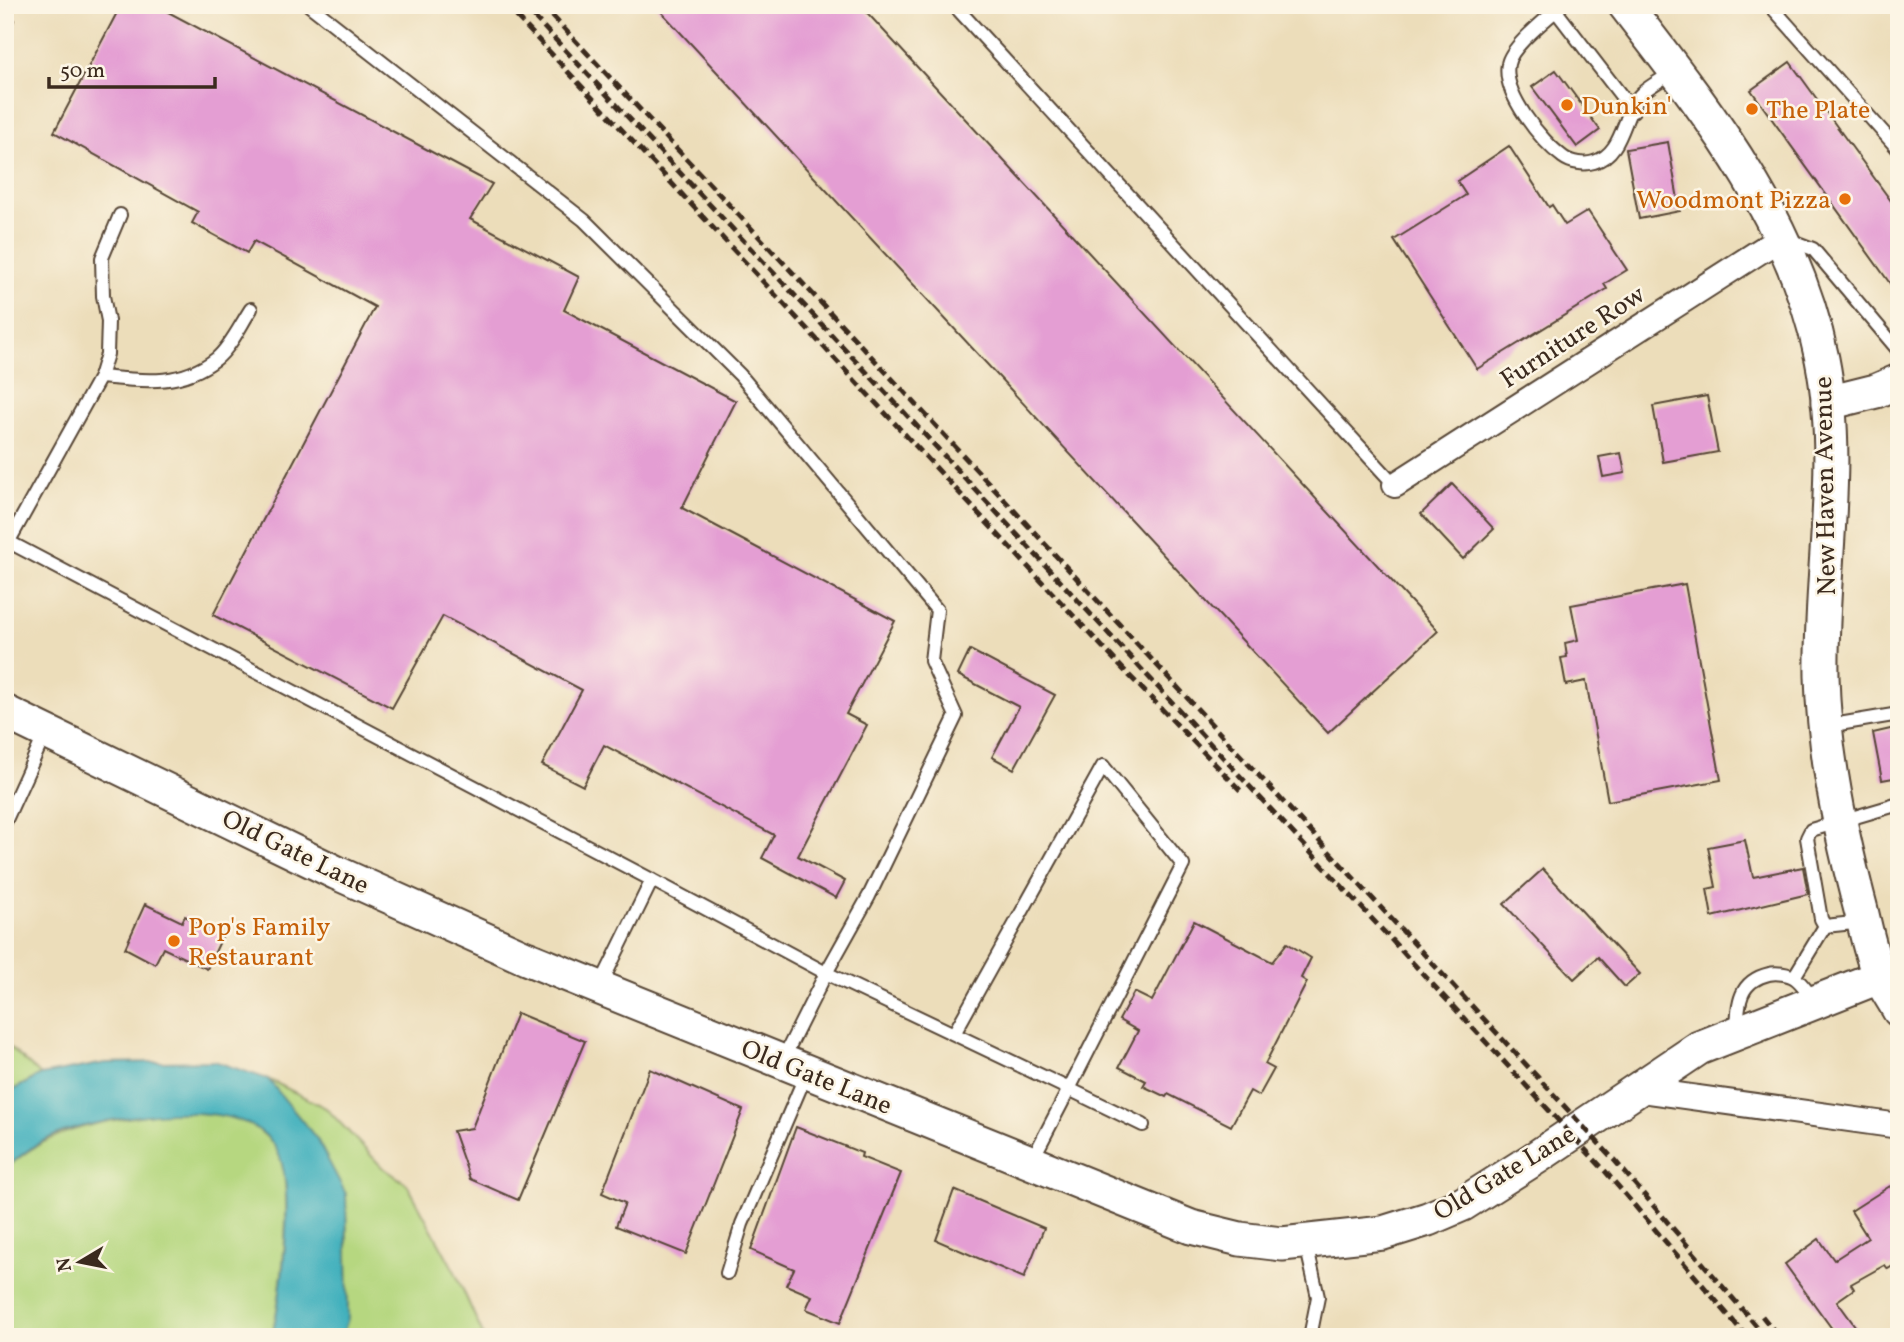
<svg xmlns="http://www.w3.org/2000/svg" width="1904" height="1342" viewBox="0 0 1904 1342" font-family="Vollkorn,serif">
  <rect width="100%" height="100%" fill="#fcf5e5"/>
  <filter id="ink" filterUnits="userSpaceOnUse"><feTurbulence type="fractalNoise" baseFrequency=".0143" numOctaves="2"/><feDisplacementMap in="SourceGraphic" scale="14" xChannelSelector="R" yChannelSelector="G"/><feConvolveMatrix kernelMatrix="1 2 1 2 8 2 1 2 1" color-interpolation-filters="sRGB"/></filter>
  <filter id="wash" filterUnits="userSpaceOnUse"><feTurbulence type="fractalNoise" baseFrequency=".00686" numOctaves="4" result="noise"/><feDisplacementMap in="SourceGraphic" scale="28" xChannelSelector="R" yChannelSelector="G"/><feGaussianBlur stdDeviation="1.57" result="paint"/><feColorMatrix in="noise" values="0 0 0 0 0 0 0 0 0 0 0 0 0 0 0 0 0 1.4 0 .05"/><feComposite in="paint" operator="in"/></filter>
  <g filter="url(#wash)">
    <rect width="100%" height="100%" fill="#ecddba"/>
    <g fill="#b6d780" stroke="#78804f" stroke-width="2">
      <path d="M5,1043L41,1075L5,1094Z"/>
      <path d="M268,1079L326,1108L382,1167L407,1184L455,1272L484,1337H342L348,1318L346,1194Z"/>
      <path d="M165,1112C193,1113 224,1111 250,1124C257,1128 269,1138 274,1145C298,1177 280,1298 272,1337H5V1170C48,1127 107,1121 165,1112Z"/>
    </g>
    <path fill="#42b1bd" stroke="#3e6e6e" stroke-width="2" d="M214,1061L268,1079L317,1139L346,1194L348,1318L342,1337H272C281,1295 298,1182 275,1147C242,1092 113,1116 63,1132C41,1140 21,1154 5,1170V1094L41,1075L105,1063Z"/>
    <g id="blocks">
      <g fill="#e49ed3">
        <path d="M121,5H155L492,184L470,219L579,277L564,310L736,401L682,508L895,621L846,714L867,725L798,856L845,881L836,898L762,858L774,835L604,745L583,786L542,765L582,690L443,616L392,708L213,615L375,307L254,241L247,253L192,223L198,212L54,132Z"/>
        <path d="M655,5H860L1438,631L1328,733Z"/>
        <path d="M1790,62L1899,212V296L1751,90Z"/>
        <path d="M1556,70L1600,130L1577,147L1532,87Z"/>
        <path d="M1668,142L1680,211L1639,219L1626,149Z"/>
        <path d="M1509,146L1549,207L1552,205L1565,225L1588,211L1627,270L1604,284L1607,289L1477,369L1394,240L1466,195L1457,181Z"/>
        <path d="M1707,396L1718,452L1663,462L1653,406Z"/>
        <path d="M1621,453L1625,473L1603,477L1599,457Z"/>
        <path d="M1452,484L1494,529L1463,559L1421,514Z"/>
        <path d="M1685,584L1721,780L1608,801L1586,681L1566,685L1561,658L1567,657L1565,643L1578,640L1571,605Z"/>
        <path d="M970,650L1055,695L1014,769L992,757L1019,707L958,675Z"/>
        <path d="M1899,727V777L1882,780L1873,733Z"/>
        <path d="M1745,840L1753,877L1803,867L1808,894L1712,917L1707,889L1716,887L1708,847Z"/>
        <path d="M1543,869L1640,974L1625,987L1598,957L1574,979L1504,904Z"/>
        <path d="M145,904L182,922L185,916L223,935L207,969L163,948L155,964L125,948Z"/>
        <path d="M1194,921L1272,962L1287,943L1311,958L1301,978L1307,982L1265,1064L1274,1069L1259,1096L1250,1091L1231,1126L1168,1094L1166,1097L1143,1086L1146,1081L1119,1067L1138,1031L1119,1020L1134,992L1152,1001Z"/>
        <path d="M517,1013L585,1041L518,1200L470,1179L453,1131L472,1128Z"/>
        <path d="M650,1069L743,1110L686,1254L616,1226L625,1203L602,1193Z"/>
        <path d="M796,1127L862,1153L861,1157L901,1173L840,1323L806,1309L812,1296L786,1285L794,1269L751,1250Z"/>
        <path d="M1890,1186L1899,1199V1262L1888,1269L1885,1265L1851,1284L1854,1289L1837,1301L1863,1337H1838L1785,1264L1819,1239L1834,1260L1868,1238L1851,1211Z"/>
        <path d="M954,1190L1044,1228L1024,1278L936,1240Z"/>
      </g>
    </g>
  </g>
  <g filter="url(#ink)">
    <use href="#blocks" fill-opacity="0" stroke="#564535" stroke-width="2"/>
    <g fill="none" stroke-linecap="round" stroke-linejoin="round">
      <defs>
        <g id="lane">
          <path d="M309,5L584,220L740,375L937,610L931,661L956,716L869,896L826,973L1069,1089L1031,1162"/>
          <path d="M954,5L1395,485"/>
          <path d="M1562,5C1548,18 1511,46 1508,64C1502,93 1541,141 1563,157C1571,163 1585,165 1594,162C1625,153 1622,112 1642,93C1651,85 1663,79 1673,72"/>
          <path d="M1770,5L1899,150"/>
          <path d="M1556,11L1633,111"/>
          <path d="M5,22L7,19"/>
          <path d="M1787,239L1813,249L1899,351"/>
          <path d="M100,377C142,381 180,387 216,359C230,348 241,324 251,309"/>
          <path d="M9,542L652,880L599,988"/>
          <path d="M5,548L100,377L107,354L108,321L103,296L102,258L120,215"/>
          <path d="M1827,726L1899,714"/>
          <path d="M5,822L45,734"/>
          <path d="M652,880L826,973L783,1059"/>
          <path d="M1863,922L1825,926L1821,919L1807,838L1811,830L1899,804"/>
          <path d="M1794,977L1825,926"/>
          <path d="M1737,1030C1738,1003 1739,981 1769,974C1776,972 1789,974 1795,978C1802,983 1808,993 1814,999"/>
          <path d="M955,1032L1103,766L1183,865L1069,1089L1143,1125"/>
          <path d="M1306,1244L1318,1297L1310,1337"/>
          <path d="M727,1273L742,1224L807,1072"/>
        </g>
        <g id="street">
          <path d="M1395,485L1782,237"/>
          <path d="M1634,1089L1899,1126"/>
        </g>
        <g id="secondary">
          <path d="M1625,5C1710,115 1794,220 1822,359C1843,464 1820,571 1822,676C1824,755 1841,834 1861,910C1866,931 1871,956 1880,977C1885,988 1893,999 1899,1010"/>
          <path d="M1828,403L1876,391L1899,381"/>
          <path d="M5,712L337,873L526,958L1191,1227L1240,1239L1282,1244L1383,1233L1428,1219L1463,1204L1537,1157L1699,1048L1879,977"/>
        </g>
      </defs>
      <use href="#lane" stroke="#564535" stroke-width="16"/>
      <use href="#street" stroke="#564535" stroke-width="28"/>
      <use href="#secondary" stroke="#564535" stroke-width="37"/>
      <use href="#lane" stroke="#fff" stroke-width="12"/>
      <use href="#street" stroke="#fff" stroke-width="24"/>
      <use href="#secondary" stroke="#fff" stroke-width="33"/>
      <g stroke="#3b2a1e" stroke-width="5" stroke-dasharray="10 5" stroke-linecap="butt">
        <path d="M506,5L1123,669L1242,792"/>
        <path d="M523,5L902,410L1605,1171L1747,1337"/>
        <path d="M542,5L912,400L1616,1162L1766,1337"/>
        <path d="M1762,1316L1779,1337"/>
      </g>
    </g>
  </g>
  <g fill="#e8710a" stroke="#fcf5e5" stroke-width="2.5">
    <circle cx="1567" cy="105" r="7"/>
    <circle cx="1752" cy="109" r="7"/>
    <circle cx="1845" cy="199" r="7"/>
    <circle cx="174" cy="941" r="7"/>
  </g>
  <g text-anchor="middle" stroke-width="5" stroke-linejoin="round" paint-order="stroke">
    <g font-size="26" fill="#c56008" stroke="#fcf5e5" text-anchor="start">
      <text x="1581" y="114">Dunkin'</text>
      <text x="1766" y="118">The Plate</text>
      <text x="1831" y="208" text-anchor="end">Woodmont Pizza</text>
      <text x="188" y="935">Pop's Family<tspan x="188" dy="30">Restaurant</tspan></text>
    </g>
    <g font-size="26" fill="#3b2a1e" stroke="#fcf5e5">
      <text transform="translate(1572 336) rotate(-33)" y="9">Furniture Row</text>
      <text transform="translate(1824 486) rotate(-91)" y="9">New Haven Avenue</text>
      <text transform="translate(296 851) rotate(26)" y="9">Old Gate Lane</text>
      <text transform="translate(817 1076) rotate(22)" y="9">Old Gate Lane</text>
      <text transform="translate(1504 1172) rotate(-31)" y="9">Old Gate Lane</text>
    </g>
  </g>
  <rect width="1904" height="1342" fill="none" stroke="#fcf5e5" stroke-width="28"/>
  <g transform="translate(80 1262) rotate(260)" stroke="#fcf5e5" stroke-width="5" paint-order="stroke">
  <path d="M0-5L12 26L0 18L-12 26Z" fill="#3b2a1e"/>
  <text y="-10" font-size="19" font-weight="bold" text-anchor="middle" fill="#3b2a1e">N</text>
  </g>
  <path d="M49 77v10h166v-10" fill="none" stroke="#3b2a1e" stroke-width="3.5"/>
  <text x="60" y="77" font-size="21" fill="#3b2a1e" stroke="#fcf5e5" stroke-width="5" paint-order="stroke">50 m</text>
</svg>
